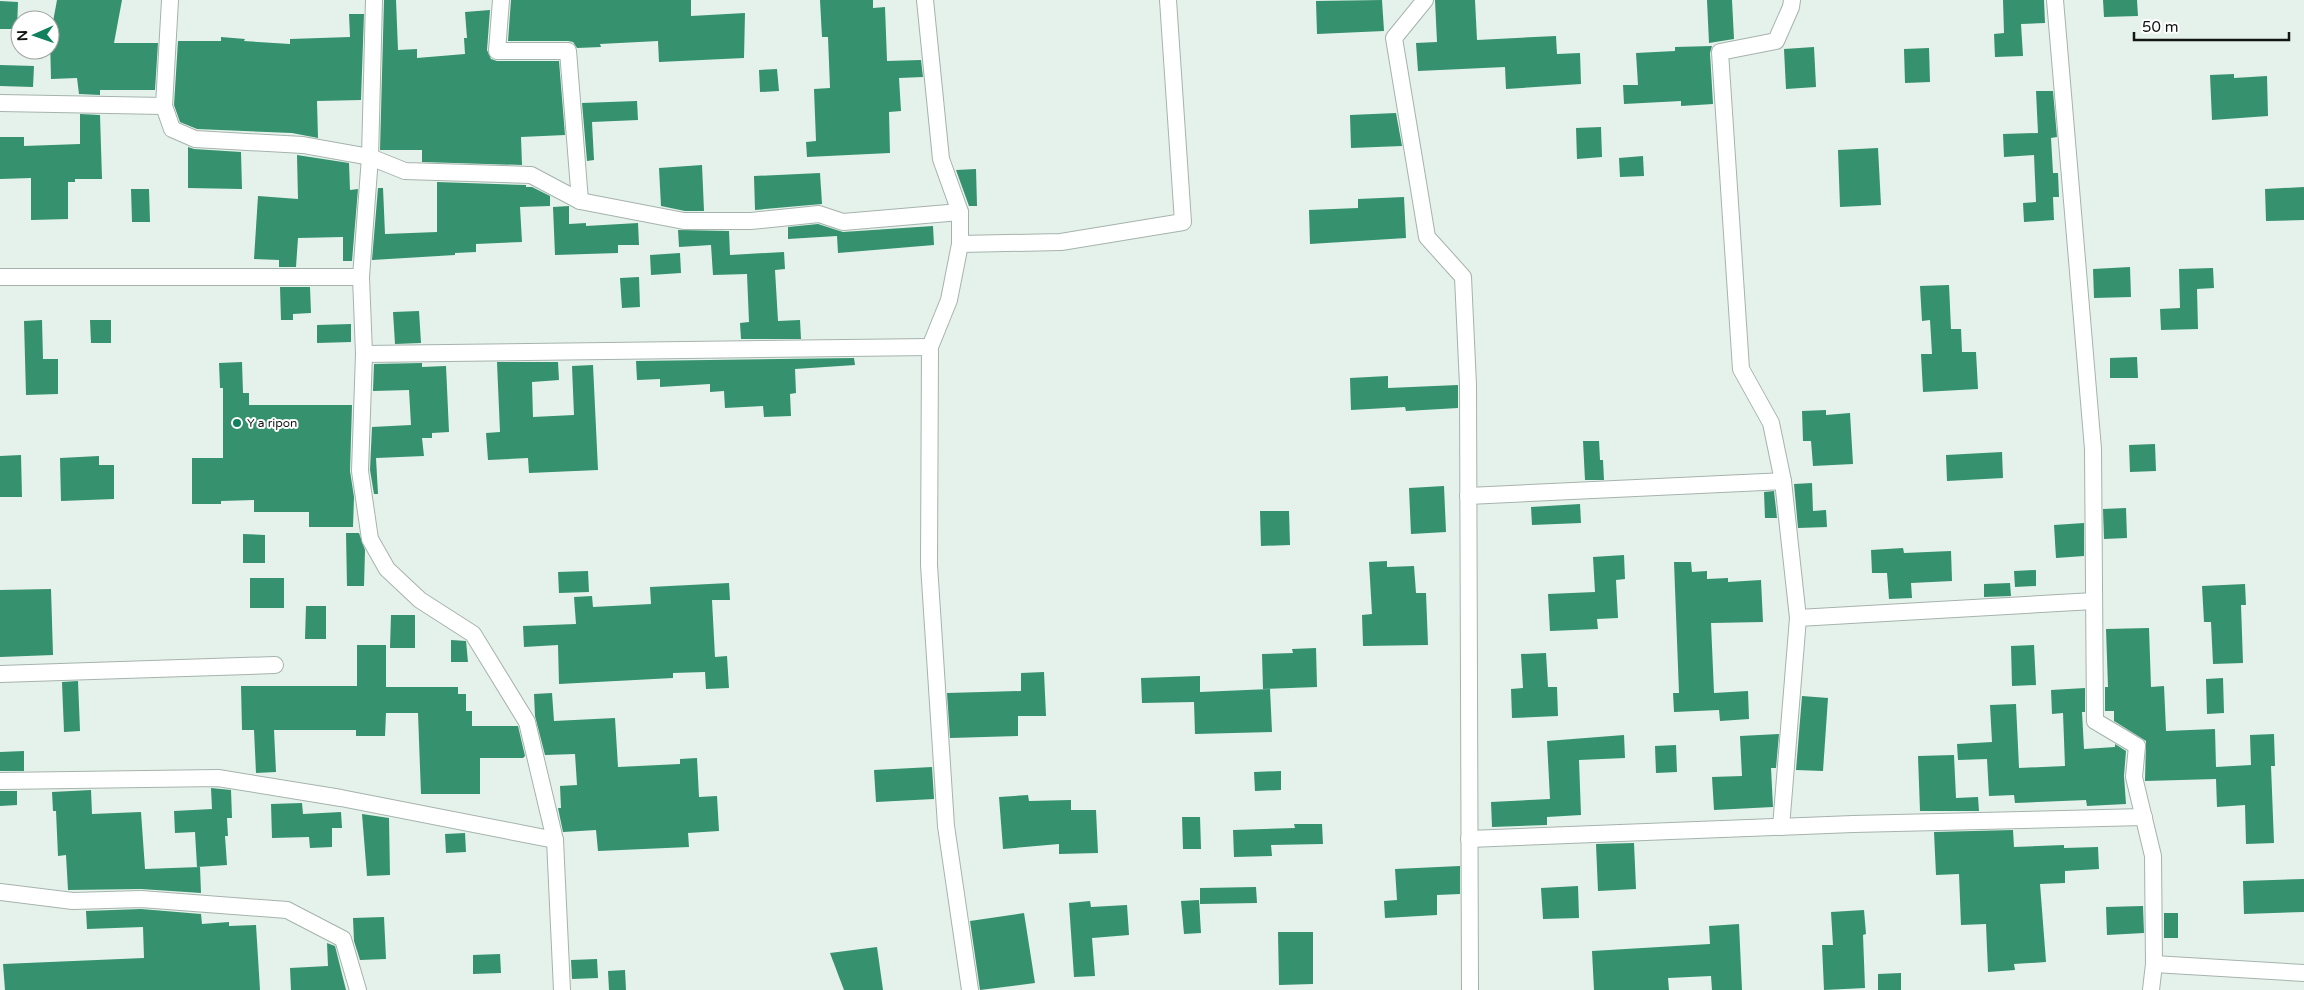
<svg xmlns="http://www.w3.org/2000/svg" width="2304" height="990" viewBox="0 0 2304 990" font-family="'Varela Round',sans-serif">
  <rect width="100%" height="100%" fill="#e4f2eb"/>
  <g fill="#35916e">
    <path d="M57,0H122L114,43H158L155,90H100V95L79,94L77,78L51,79L50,38Z"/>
    <path d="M384,0H396L398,50L417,49V58L465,54L464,38H467L465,12L490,10L487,50L491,59L497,61H559L565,135L521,137L522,165L422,162V150H380Z"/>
    <path d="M511,0H691V16L745,13L744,58L659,62L658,41L600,44L601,47L577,48L573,42L568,41H508Z"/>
    <path d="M820,0H873V8L885,7L887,61L921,60L923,77L899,78L901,111L889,112L890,153L807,157L806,142L816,141L814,89L830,88L828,37H822Z"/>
    <path d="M1382,0L1384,31L1317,34L1316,1Z"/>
    <path d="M1435,0H1475L1477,40L1556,36L1557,54L1580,53L1581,84L1506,89L1505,67L1418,71L1416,43L1437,42Z"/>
    <path d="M1707,0H1732L1734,39L1709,43Z"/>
    <path d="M2003,0H2044L2045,23L2021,24L2023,56L1995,57L1994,34L2004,33Z"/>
    <path d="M2103,0H2137L2138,16L2104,17Z"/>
    <path d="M0,1L18,2L17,29H0Z"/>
    <path d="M349,14H364L361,100L317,101L318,138L292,133L197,129L180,122L174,105L178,41H221V37L245,39L244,41L290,44V39L350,37Z"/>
    <path d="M1712,46L1710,53L1713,104L1681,106V101L1624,104L1623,85H1638L1636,53L1675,51V47Z"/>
    <path d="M1814,47L1816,87L1786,89L1784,49Z"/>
    <path d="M1929,48L1930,82L1905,83L1904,49Z"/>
    <path d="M0,65L34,66L33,87L0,86Z"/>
    <path d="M777,69L779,91L760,92L759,70Z"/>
    <path d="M2234,74V78L2267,76L2268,116L2212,120L2210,75Z"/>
    <path d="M2036,91H2053L2057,137L2051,138L2053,173H2058L2059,197H2053L2054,220L2024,222L2023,203L2036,202L2034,155L2004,157L2003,134L2038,133Z"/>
    <path d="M637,101L638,120L592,122L594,160L587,161L582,103Z"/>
    <path d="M1396,113L1402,146L1351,148L1350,115Z"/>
    <path d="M80,114L100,115L102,179H75V182H68V219L31,220V178L0,179V137H24V146L80,144Z"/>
    <path d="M1601,127L1602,157L1577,159L1576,128Z"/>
    <path d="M188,147L194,149L241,152L242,189L188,188Z"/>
    <path d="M1878,148L1881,205L1840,207L1838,150Z"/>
    <path d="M297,155L349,163L350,190L358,189L352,261H343V237L298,238L296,267H279V260L254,259L258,196L298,199Z"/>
    <path d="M1643,156L1644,176L1620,177L1619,158Z"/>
    <path d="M702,165L704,211H685L661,206L659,168Z"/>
    <path d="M976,169L977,206H969L956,170Z"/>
    <path d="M820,173L822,204L755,210L754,176Z"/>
    <path d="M437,182L526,185V187H532L550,196V206L520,207L522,242L476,244V252L455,253V255L372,260L378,188H383L385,234L437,232Z"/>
    <path d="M2304,187V220L2266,221L2265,189Z"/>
    <path d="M131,189H149L150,222H132Z"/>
    <path d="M1404,197L1406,238L1310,244L1309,210L1358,208V199Z"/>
    <path d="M569,206V224L586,223V226L638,223L639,245H618V253L555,255L553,207Z"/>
    <path d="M818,224L843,232L933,226L934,245L838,253L837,236L788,239V227Z"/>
    <path d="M678,230L729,231L730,255L784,252L785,269L775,270L778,321L800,320L801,339H741L740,323L749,322L747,274L713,275L711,245L679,247Z"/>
    <path d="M680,253L681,273L651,275L650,255Z"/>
    <path d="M2130,267L2131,297L2094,298L2093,269Z"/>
    <path d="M2213,268L2214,288L2197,289L2198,329L2161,330L2160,309L2180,308L2179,269Z"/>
    <path d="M639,277L640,307L622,308L620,278Z"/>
    <path d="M1949,285L1951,329H1961L1962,352H1976L1978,389L1923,392L1921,354H1932L1930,320L1922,321L1920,286Z"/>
    <path d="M280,287H310L311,313L293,314V320H281Z"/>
    <path d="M419,311L421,343L395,344L393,312Z"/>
    <path d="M42,320L43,359H58V394L26,395L24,321Z"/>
    <path d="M90,320H111V343H91Z"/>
    <path d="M351,324V342L317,343V325Z"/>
    <path d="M2137,357L2138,378H2110V358Z"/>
    <path d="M854,358L855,365L795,369L796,393L790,394L791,416L764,417L763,406L725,408L724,391L710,392V384L660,387V379L637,380L636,361Z"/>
    <path d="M242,362L243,393H249V405H352L350,471L354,497L353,527H309V512H254V500L221,501V504H192V458H223V388H220L219,363Z"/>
    <path d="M497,362H558L559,380L532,382L533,417L574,415L572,366L593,365L598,470L529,473L528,458L488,460L486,433L500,432Z"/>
    <path d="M422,363V367L446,366L449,432L432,433V438H422L424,456L376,458L378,494H374L370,470L372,427L411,425L409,390L373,391L374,364Z"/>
    <path d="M1388,376V388L1458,385V408L1406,411L1405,407L1351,410L1350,378Z"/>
    <path d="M1826,410V415L1850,413L1853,464L1813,466L1811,441H1803L1802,411Z"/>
    <path d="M1583,441H1599L1600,460H1603L1604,480H1585Z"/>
    <path d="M2155,444L2156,471L2130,472L2129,445Z"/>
    <path d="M2002,452L2003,478L1947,481L1946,455Z"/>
    <path d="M21,455L22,497H0V456Z"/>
    <path d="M99,456V465H114V499L61,501L60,458Z"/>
    <path d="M1812,483L1813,511L1826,510L1827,527L1798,528L1794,484Z"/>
    <path d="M1444,486L1446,532L1411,534L1409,488Z"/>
    <path d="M1774,491L1777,518H1765L1764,492Z"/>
    <path d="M1580,504L1581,523L1532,525L1531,507Z"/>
    <path d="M2126,508L2127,538L2104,539L2103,509Z"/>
    <path d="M1260,511H1289L1290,545L1261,546Z"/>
    <path d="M2084,523V556L2056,558L2054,525Z"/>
    <path d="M346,533H359L365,550L364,586H347Z"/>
    <path d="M243,534L265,535V563H243Z"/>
    <path d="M1903,548L1904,553L1951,551L1952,581L1911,583L1912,598L1889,599L1887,573H1872L1871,550Z"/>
    <path d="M1624,555L1625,579L1616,580L1618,618L1597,619L1598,629L1550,631L1548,594L1595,592L1593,557Z"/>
    <path d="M1387,561V567L1414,566L1416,593H1426L1428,645L1363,646L1362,615L1372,614L1369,562Z"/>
    <path d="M1674,562H1691L1692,572L1707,571V579L1728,578V582L1761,580L1763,622L1711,623L1714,693L1748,691L1749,719L1720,721L1719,710L1674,712L1673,693H1679Z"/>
    <path d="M2036,570V586L2015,587L2014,571Z"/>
    <path d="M588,571L589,592L559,593L558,572Z"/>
    <rect x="250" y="578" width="34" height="30"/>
    <path d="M729,583L730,600H712L715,657L727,656L729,688L706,689L705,672L673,673V678L559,684L558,645L524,647L523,626L576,624L574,597L592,596L593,607L651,604L650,587Z"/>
    <path d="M2010,583L2011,596L1984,597V584Z"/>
    <path d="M2245,584L2246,605H2241L2243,663L2213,664L2211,622H2204L2202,586Z"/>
    <path d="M51,589L53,655L0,657V590Z"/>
    <path d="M306,606H326V639H305Z"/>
    <path d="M391,615H415V648H390Z"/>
    <path d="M2149,628L2151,687L2164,686L2166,731L2215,729L2216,767L2251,765L2250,735L2274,734L2275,766H2271L2274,843L2246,844L2245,805L2217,807L2216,779L2145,781L2146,741L2114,721V711H2105V687H2108L2106,629Z"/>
    <path d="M451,640L466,641L468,662H451Z"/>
    <path d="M357,645H386V687H458V694H466V711H472V726H518L525,756L523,758H480V794H421L418,713H386L385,736H356V730H274L276,772L256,773L254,730H242L241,686H357Z"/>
    <path d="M2034,645L2036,685L2012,686L2011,646Z"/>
    <path d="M1316,648L1317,687L1263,689L1262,654L1293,653L1292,649Z"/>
    <path d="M1546,653L1548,687H1557L1558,716L1512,718L1511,689L1523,688L1521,654Z"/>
    <path d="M1044,672L1046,716H1018V736L950,738L947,693L1021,691V673Z"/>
    <path d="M1200,676V692L1270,689L1272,732L1195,734L1194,702L1142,703L1141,678Z"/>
    <path d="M2223,678L2224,713L2207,714L2206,679Z"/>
    <path d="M78,681L80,731L64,732L62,682Z"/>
    <path d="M2085,688V712H2082L2084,749L2115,747V744L2126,751L2124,776L2126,804L2087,806L2086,800L2015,803L2014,795L1989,796L1987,759L1958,760L1957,744L1992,742L1990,705L2016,704L2019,768L2065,766L2063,713L2052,714L2051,690Z"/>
    <path d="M552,693L554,721L615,718L618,767L680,764V759L697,758L699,797L717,796L719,831L688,833L689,847L598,851L596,830L563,832L558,808H561L560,786L577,785L575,754L545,755L535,716L534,694Z"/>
    <path d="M1802,696L1828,698L1823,771L1796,770Z"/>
    <path d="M1779,734L1776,768H1771L1773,807L1714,810L1712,777L1742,776L1740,736Z"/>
    <path d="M1624,735L1625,758L1579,760L1581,815L1547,817V825L1492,827L1491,802L1550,799L1547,741Z"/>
    <path d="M1676,745L1677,772L1656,773L1655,746Z"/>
    <path d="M24,751V771H0V752Z"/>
    <path d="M1954,755L1956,798L1978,797L1979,811H1920L1918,756Z"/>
    <path d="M932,767L934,799L876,802L874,770Z"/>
    <path d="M1281,771V790L1255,791L1254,772Z"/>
    <path d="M211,788L231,790L232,818H227L228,836H225L227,865L197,867L195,832L175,833L174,811L212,809Z"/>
    <path d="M91,790L92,814L141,812L145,869L200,867L201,893L141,889L68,890L66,855L58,856L56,811H53L52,792Z"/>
    <path d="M0,791H17V805L0,806Z"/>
    <path d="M1028,795L1029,801L1071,800V810H1096L1098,853L1059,854V844L1003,849L999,797Z"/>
    <path d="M302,803L303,814L341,812L342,828H332V847L310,848L309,837L272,838L271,804Z"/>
    <path d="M362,814L389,818L390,875L367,876Z"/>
    <path d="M1182,817H1200L1201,849H1183Z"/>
    <path d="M1294,824H1322L1323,844L1271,845L1272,856L1234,857L1233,830L1295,828Z"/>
    <path d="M2013,830L2014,847L2064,845V848L2098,847L2099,869L2065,871V883L2040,884L2046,962L2014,964L2015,970L1988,972L1986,924L1961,925L1959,874L1936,875L1934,832Z"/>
    <path d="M465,833L466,852L446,853L445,834Z"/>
    <path d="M1634,843L1636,889L1598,891L1596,844Z"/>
    <path d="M1460,866V894L1437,895V915L1385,918L1384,901L1397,900L1395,869Z"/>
    <path d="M2304,879V912L2244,914L2243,881Z"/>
    <path d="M1578,886L1579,918L1543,919L1541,888Z"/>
    <path d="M1256,887L1257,903L1200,904V888Z"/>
    <path d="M1199,900L1201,933L1184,934L1181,901Z"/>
    <path d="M1090,901L1091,907L1127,905L1129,935L1092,938L1095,976L1074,977L1069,903Z"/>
    <path d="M2143,906L2144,933L2107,935L2106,907Z"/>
    <path d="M141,909L201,914L202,924L229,922V926L256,925L260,990H5L3,964L144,958L143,927L87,929L86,911Z"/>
    <path d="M1864,910L1866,934L1863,935L1865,988L1824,990L1822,945H1833L1831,912Z"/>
    <path d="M1024,913L1035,983L980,990L970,921Z"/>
    <rect x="2164" y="913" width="14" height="25"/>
    <path d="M384,917L386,959L360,960L354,941L353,918Z"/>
    <path d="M1739,924L1742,990H1712L1711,976L1668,978L1669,990H1594L1592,951L1710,944L1709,926Z"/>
    <path d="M1278,932H1313V984L1279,985Z"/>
    <path d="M327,943L335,946L346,990H291L290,968L328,966Z"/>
    <path d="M877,947L883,990H844L830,953Z"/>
    <path d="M500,954L501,973L473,974V955Z"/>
    <path d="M597,959L598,978L572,979L571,960Z"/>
    <path d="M625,970L626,990H609L608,971Z"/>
    <path d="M1901,973V990H1878V974Z"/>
  </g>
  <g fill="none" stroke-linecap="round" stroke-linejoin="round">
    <defs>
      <g id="street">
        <path d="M170,0L164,106L172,129L195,139L303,145L370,157L405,171L531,175L580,201L684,221H751L819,214L843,222L960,212"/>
        <path d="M374,0L370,157L361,277L364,354L360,471L370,539L387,569L420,600L473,634L527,722L555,840L562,990"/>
        <path d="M501,0L497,51H568L580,201"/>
        <path d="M925,0L941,159L960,212V244L949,300L930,347L929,565L946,826L970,990"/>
        <path d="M1425,0L1394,38L1427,237L1463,277L1468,385L1470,990"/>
        <path d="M2055,0L2093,449L2095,721L2137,746L2134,777L2153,856L2154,964L2151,990"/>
        <path d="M0,103L164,106"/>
        <path d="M960,244L1061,242L1183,222L1168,0"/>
        <path d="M0,277H361"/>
        <path d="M364,354L930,347"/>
        <path d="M1783,481L1771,423L1741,369L1720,52L1776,41L1791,7L1792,0"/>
        <path d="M1468,496L1783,481L1798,618L2094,601"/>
        <path d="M0,674L275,665"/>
        <path d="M0,781L218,778L341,798L555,840"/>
        <path d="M1781,827L1798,618"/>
        <path d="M1469,839L1853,824L2144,817"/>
        <path d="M0,892L73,901L141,899L287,910L343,939L358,990"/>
        <path d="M2154,964L2304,973"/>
      </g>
    </defs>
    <use href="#street" stroke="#a6b3ad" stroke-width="18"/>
    <use href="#street" stroke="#fff" stroke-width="16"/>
  </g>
  <circle fill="#11805c" stroke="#fff" stroke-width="2" cx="237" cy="423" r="5"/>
  <g text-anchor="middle" stroke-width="4" stroke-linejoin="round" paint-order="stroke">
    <g font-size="12" fill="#121614" stroke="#fff" text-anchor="start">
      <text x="247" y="427">Y a ripon</text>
    </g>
  </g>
  <g transform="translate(35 35) rotate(268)"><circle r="24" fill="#ffffff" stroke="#a0a2a1"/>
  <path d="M0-4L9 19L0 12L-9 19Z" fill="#11805c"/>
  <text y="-8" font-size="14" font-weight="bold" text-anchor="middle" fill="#121614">N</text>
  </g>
  <path d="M2134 32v8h155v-8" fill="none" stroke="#121614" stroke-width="2.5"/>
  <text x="2142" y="32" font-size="15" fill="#121614" stroke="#ffffff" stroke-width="4" paint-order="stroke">50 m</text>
</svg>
